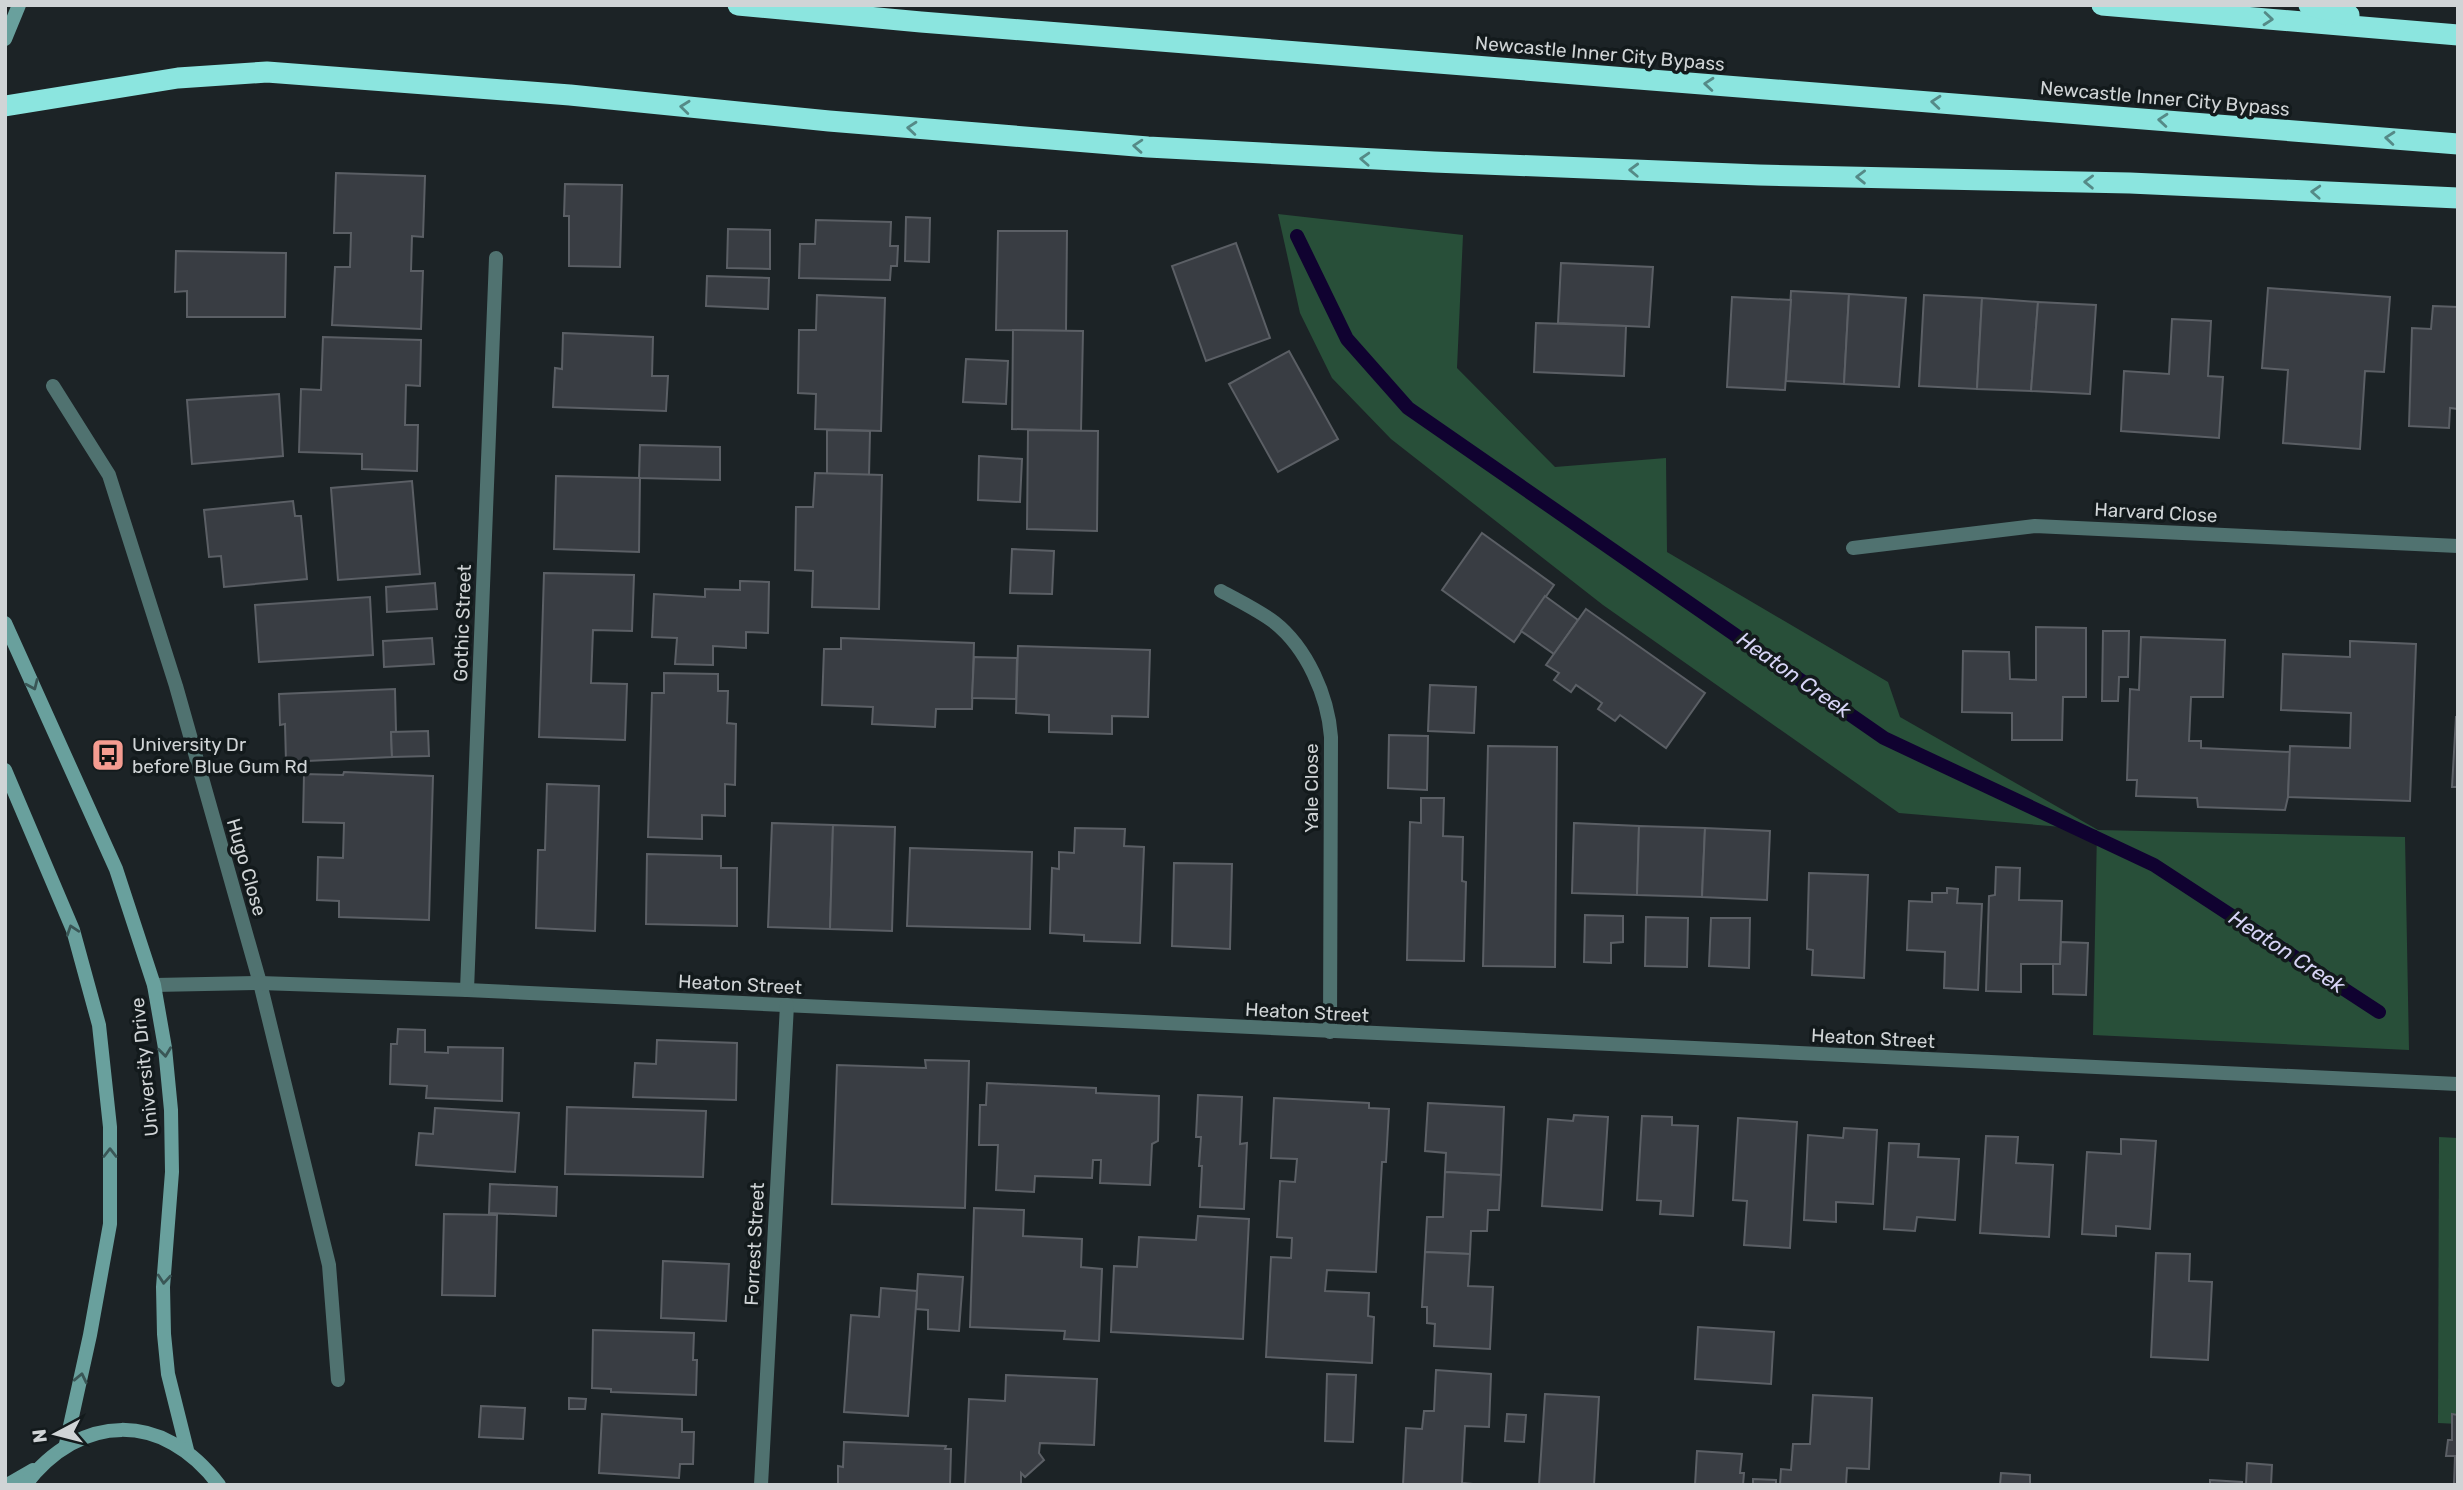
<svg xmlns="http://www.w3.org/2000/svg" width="2463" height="1490" viewBox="0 0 2463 1490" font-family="Rubik,sans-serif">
  <rect width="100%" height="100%" fill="#1c2326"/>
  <g fill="#284f39">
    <path d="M1278,214L1463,235L1457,368L1555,467L1666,458L1667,552L1888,682L1900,717L2098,830L2405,837L2409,1050L2093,1035L2097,830L1899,813L1603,605L1391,439L1332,378L1300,313Z"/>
    <path d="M2439,1137L2458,1138V1424L2438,1423Z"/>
  </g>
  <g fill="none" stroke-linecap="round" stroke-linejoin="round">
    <path stroke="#100230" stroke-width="14" d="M1297,236L1347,339L1408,408L1884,738L2154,865L2379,1012"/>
  </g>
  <g fill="#393d43" stroke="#5b5f65" stroke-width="2">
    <path d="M336,173L425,176L423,237L412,236L411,271H423L421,329L332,325L335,267H350L351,233H334Z"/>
    <path d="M565,184L622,185L620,267L569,266V216H564Z"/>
    <path d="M906,217L930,218L929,262L905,261Z"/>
    <path d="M816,220L891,222L890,246H898L897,266H891L890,280L799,278L800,244H815Z"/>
    <path d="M728,229L770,230V269L727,268Z"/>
    <path d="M998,231H1067L1066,331L996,330Z"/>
    <path d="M1236,243L1270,338L1206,361L1172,266Z"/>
    <path d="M176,251L286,253L285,317H187V291L175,292Z"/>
    <path d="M1561,263L1653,267L1649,327L1558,323Z"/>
    <path d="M707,276L769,278L768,309L706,306Z"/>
    <path d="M2268,288L2390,297L2384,372L2365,371L2360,449L2283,443L2288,370L2262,368Z"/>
    <path d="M1791,291L1849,294L1844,384L1786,381Z"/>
    <path d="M1849,294L1906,298L1899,387L1844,384Z"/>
    <path d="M817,295L885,298L881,431L815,429L816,394L798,393L799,330H816Z"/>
    <path d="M1924,295L1982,298L1977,389L1919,386Z"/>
    <path d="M1732,297L1791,300L1785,390L1727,387Z"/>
    <path d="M1982,298L2038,302L2031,391L1977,389Z"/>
    <path d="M2038,302L2096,305L2090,394L2031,391Z"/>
    <path d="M2433,306L2458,307V409L2450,408L2449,428L2409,426L2412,328L2431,329Z"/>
    <path d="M2172,319L2211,321L2208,376L2223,377L2219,438L2121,431L2124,371L2169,374Z"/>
    <path d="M1536,323L1626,326L1624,376L1534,372Z"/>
    <path d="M1013,330L1083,331L1081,431L1012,429Z"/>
    <path d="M563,333L653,337L652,376H668L666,411L553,407L555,368L562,369Z"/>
    <path d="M323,337L421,340L420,386L406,385L405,425H418L417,471L362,469V454L299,452L301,389L321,390Z"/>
    <path d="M1289,351L1338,439L1278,472L1229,384Z"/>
    <path d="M966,359L1008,361L1006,404L963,402Z"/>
    <path d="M279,394L283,456L192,464L187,400Z"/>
    <path d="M827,430L870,431L869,475L827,474Z"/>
    <path d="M1028,430L1098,431L1097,531L1027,529Z"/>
    <path d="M640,445L720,447V480L639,478Z"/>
    <path d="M979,456L1022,459L1020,502L978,500Z"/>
    <path d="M815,473L882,475L879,609L812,607L813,571L795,570L796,507H813Z"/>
    <path d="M556,476L640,478L639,552L554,549Z"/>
    <path d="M412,481L420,574L338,580L331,488Z"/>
    <path d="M293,501L295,516H301L307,579L224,587L221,556L209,557L204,510Z"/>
    <path d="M1482,533L1554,585L1514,642L1442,590Z"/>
    <path d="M1012,549L1054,551L1052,594L1010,593Z"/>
    <path d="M544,573L634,575L632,631L593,630L591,683L627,684L625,740L539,737Z"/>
    <path d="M740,581L769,582L768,633L746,632V648L713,646V665L675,664L677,638L652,637L654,594L705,597V589L740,590Z"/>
    <path d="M435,583L437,609L387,612L386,587Z"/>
    <path d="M1545,596L1578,620L1554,654L1521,631Z"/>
    <path d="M370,597L373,655L259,662L255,605Z"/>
    <path d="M1586,609L1705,693L1666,748L1620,715L1615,721L1598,709L1602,703L1576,685L1571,692L1554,680L1559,673L1546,665Z"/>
    <path d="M2036,627L2086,628V697H2063L2062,740H2012V713L1962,712L1963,651L2009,652L2010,679L2036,680Z"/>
    <path d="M2103,631H2129L2128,677H2119L2118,701H2102Z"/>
    <path d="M2141,637L2225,640L2223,697H2191L2189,741H2201V748L2290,752L2288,797L2285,810L2198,807L2197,798L2136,796L2137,780H2127L2130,689L2139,690Z"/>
    <path d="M432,638L434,664L384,667L383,641Z"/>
    <path d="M841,638L974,643L972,709H936L935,727L872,724L873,707L822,705L824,649H841Z"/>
    <path d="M2350,641L2416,644L2410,801L2288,797L2290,746L2350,748L2351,713L2281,710L2283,654L2350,657Z"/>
    <path d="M1018,646L1150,650L1148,717L1112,716V734L1049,732V715L1016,713Z"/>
    <path d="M974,657L1017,658L1016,699L972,698Z"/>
    <path d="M664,673L718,674V691H728L727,723L736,724L735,785L725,784V816L702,815V839L648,837L652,693H664Z"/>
    <path d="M1430,685L1476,687L1474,733L1428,731Z"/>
    <path d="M395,689L396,732H391L392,757L286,762L285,724L280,725L279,694Z"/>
    <path d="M2456,717H2458V787H2452Z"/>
    <path d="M428,731L429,756L392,757L391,732Z"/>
    <path d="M1389,735L1428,736L1427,790L1388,788Z"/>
    <path d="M1488,746L1557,747L1555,967L1483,966Z"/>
    <path d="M344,772L433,776L429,920L339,917V901L317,900L318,857L343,858L344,823L303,822L304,774L343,775Z"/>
    <path d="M547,784L599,786L595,931L536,928L538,850H545Z"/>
    <path d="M1421,798H1444L1443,836L1463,837L1462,881L1466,882L1464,961L1407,960L1410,822L1421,823Z"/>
    <path d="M772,823L833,825L830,929L768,927Z"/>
    <path d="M1574,823L1639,826L1637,895L1572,893Z"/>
    <path d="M833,825L895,827L892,931L830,929Z"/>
    <path d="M1639,826L1705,828L1702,897L1637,895Z"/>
    <path d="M1075,828L1125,829L1124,846L1144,847L1140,943L1084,941V935L1050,933L1052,868L1059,869V852L1074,853Z"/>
    <path d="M1705,828L1770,831L1767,900L1702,897Z"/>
    <path d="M910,848L1032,852L1030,929L907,926Z"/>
    <path d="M647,854L721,856V868H737V926L646,924Z"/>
    <path d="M1174,863L1232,864L1230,949L1172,946Z"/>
    <path d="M1996,867L2020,868L2019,900L2062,901L2060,964H2021V992L1986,991L1989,896L1995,895Z"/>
    <path d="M1809,873L1868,875L1864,978L1812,975L1813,950L1807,949Z"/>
    <path d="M1947,888L1958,889L1957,903L1982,904L1978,990L1944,988L1945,952L1907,950L1909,901L1932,902V893H1947Z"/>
    <path d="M1585,915L1623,916V942L1611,943V963L1584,962Z"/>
    <path d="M1646,917L1688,918L1687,967L1645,966Z"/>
    <path d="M1711,918H1750L1749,968L1709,966Z"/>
    <path d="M2061,942L2088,943L2086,995L2053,994V964H2060Z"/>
    <path d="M398,1029L425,1030V1052L448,1053V1047L503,1048L502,1101L426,1098L427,1086L390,1084L391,1044H397Z"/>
    <path d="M657,1040L737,1043L736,1100L633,1097L635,1063L656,1064Z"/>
    <path d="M925,1060L969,1061L965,1208L832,1204L837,1065L926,1068Z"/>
    <path d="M987,1083L1096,1088V1093L1159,1096L1158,1141L1152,1144L1150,1185L1100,1183L1101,1160H1093L1092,1178L1035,1176L1034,1192L996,1190L998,1145H979L980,1105H986Z"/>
    <path d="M1198,1095L1242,1097L1240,1144L1247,1143L1244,1209L1200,1207L1202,1166H1199L1201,1137H1196Z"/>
    <path d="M1274,1098L1369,1103V1108L1389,1109L1386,1162H1382L1376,1272L1327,1270L1325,1291L1369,1293L1368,1316L1374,1317L1372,1363L1266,1357L1271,1257L1291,1258L1292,1238L1277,1237L1280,1181L1295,1182L1297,1159L1271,1158Z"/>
    <path d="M1428,1103L1504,1107L1501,1175L1445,1172L1446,1153L1425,1151Z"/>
    <path d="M567,1107L706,1111L703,1177L565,1174Z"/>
    <path d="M435,1108L519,1113L515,1172L416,1165L419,1133L433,1134Z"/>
    <path d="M1574,1115L1608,1117L1602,1210L1542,1206L1548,1119L1573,1121Z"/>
    <path d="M1642,1116L1672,1117V1125L1698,1126L1693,1216L1660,1214L1661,1201L1637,1200Z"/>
    <path d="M1738,1118L1797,1122L1790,1248L1744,1245L1747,1201L1733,1200Z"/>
    <path d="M1844,1128L1877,1130L1873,1204L1836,1202V1222L1804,1220L1808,1135L1843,1138Z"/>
    <path d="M1986,1136L2018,1137L2016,1163L2053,1165L2049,1237L1980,1233Z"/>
    <path d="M2121,1139L2156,1141L2150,1229L2116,1226V1236L2082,1234L2087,1152L2121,1154Z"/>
    <path d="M1889,1143L1919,1144L1918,1157L1959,1159L1955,1220L1917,1217L1915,1231L1884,1229Z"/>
    <path d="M1445,1172L1501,1175L1499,1210H1488L1487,1231H1471L1470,1254L1425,1252L1427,1217H1443Z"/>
    <path d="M490,1184L557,1187L556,1216L489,1213Z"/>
    <path d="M974,1208L1024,1210L1023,1236L1082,1239L1081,1267L1102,1269L1099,1341L1064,1339L1065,1331L970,1327Z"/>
    <path d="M444,1214L497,1215L495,1296L442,1295Z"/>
    <path d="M1198,1216L1249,1219L1243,1339L1111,1332L1114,1266L1137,1267L1139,1237L1196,1240Z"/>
    <path d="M1425,1252L1470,1254L1468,1286L1493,1287L1490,1349L1434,1346L1435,1324L1427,1323V1307H1422Z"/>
    <path d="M2156,1253L2190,1254L2189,1281L2212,1282L2208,1360L2151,1357Z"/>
    <path d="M663,1261L729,1264L726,1321L661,1318Z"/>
    <path d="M918,1274L963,1277L959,1331L928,1329V1310L916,1309Z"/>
    <path d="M881,1288L917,1291L908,1416L844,1412L851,1315L879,1317Z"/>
    <path d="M1698,1327L1774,1332L1771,1384L1695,1379Z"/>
    <path d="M593,1330L694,1333L693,1360H697L696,1395L611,1392V1389L592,1388Z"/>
    <path d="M1436,1370L1491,1374L1489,1427L1465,1426L1462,1483L1484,1485H1403L1406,1428L1422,1429L1424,1411H1434Z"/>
    <path d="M1327,1374L1356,1375L1353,1442L1325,1441Z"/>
    <path d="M1006,1375L1097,1379L1094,1445L1040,1443L1039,1453L1044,1460L1025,1477L1021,1473V1485H965L969,1399L1005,1401Z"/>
    <path d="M1545,1394L1599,1397L1594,1485H1539Z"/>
    <path d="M1813,1395L1872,1398L1869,1469L1847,1468L1846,1485H1780L1781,1469L1791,1470L1793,1444H1810Z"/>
    <path d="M569,1398L586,1399L585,1409H569Z"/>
    <path d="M481,1406L525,1408L523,1439L479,1437Z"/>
    <path d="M602,1414L682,1419V1432H694L693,1464H680L679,1478L599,1473Z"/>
    <path d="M1507,1414L1526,1415L1524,1442L1505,1441Z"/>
    <path d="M2452,1414L2458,1415V1484H2454L2455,1456H2446L2448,1440H2452Z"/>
    <path d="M844,1442L946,1446L945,1449H951L950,1485H838V1466L843,1467Z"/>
    <path d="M1697,1451L1742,1454L1740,1473H1744L1743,1485H1695Z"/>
    <path d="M2247,1463L2272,1465L2271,1485H2246Z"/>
    <path d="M2001,1473L2030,1475V1485H2000Z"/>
    <path d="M1753,1479L1776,1480V1485H1753Z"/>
    <path d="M2210,1480L2242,1482V1485H2210Z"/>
  </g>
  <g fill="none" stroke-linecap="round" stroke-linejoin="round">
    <g stroke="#507270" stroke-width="14">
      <path d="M53,386L109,475L176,686L260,983L329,1265L338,1380"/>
      <path d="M1853,548L2035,526L2458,546"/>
      <path d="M1221,591C1239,601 1258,610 1274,622C1307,648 1328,696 1331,737L1330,1032"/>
      <path d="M154,985L260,983L467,990L2458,1084"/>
      <path d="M467,990L496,258"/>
      <path d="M761,1485L787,1005"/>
    </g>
    <g stroke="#69a09d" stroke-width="14">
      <path d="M5,39L19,5"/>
      <path d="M5,623L116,869L154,985L165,1048L171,1110L172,1172L163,1287L164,1334L168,1374L187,1450"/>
      <path d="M5,770L73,930L99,1025L110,1127V1224L90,1335L66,1444"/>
      <path d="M7,1485L33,1470"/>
      <path d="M25,1485C80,1412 164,1411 219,1485"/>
    </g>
    <g stroke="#8be5df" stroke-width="21">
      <path d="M738,5L921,22L2458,144"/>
      <path d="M2102,5L2458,35"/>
      <path d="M2309,5L2349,15"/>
      <path d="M5,106L178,78L267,72L570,95L829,121L1148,147L1434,162L1759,175L2130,183L2458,198"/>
    </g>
  </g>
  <defs><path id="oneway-chevron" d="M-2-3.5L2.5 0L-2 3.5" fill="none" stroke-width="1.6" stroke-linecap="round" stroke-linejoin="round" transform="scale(1.75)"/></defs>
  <g stroke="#558a87">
    <use href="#oneway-chevron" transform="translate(2268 19) rotate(5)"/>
    <use href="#oneway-chevron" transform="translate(1709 84) rotate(-175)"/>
    <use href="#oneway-chevron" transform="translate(1936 102) rotate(-175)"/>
    <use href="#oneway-chevron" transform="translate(685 107) rotate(-174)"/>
    <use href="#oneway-chevron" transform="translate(2163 120) rotate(-175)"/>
    <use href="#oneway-chevron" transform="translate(912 128) rotate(-175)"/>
    <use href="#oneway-chevron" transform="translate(2390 138) rotate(-175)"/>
    <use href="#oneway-chevron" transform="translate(1138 146) rotate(-176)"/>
    <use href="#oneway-chevron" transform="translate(1365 159) rotate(-177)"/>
    <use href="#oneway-chevron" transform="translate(1634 170) rotate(-178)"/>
    <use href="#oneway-chevron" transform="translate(1861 177) rotate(-179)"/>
    <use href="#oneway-chevron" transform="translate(2089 182) rotate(-179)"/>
    <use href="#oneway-chevron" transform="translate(2316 192) rotate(-177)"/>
  </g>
  <g stroke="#3a5656">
    <use href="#oneway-chevron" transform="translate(33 685) rotate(66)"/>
    <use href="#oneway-chevron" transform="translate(72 930) rotate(-109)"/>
    <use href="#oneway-chevron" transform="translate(165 1052) rotate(83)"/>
    <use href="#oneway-chevron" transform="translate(110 1153) rotate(-90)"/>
    <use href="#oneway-chevron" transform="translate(164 1279) rotate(95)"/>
    <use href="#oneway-chevron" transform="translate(81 1378) rotate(-78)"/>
  </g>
  <defs>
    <symbol id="bus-square" viewBox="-11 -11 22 22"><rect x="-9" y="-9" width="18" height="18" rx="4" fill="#f59c91" stroke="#131a1c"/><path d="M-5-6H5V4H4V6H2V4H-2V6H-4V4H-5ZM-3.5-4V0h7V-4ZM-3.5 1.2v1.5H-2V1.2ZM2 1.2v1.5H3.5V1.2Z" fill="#111"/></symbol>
  </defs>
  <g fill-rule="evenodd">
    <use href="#bus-square" x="89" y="736" width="38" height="38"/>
  </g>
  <g text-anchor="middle" stroke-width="7" stroke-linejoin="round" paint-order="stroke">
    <g font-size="19" fill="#d0d4d6" stroke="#131a1c">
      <text transform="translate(1600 53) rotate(5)" y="7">Newcastle Inner City Bypass</text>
      <text transform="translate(2165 98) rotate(5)" y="7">Newcastle Inner City Bypass</text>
      <text transform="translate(2156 512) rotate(3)" y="7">Harvard Close</text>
      <text transform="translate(462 623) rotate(-88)" y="7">Gothic Street</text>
      <text transform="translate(1311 788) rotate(-90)" y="7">Yale Close</text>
      <text transform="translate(247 867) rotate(74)" y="7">Hugo Close</text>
      <text transform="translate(740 984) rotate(3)" y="7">Heaton Street</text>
      <text transform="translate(1307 1012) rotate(3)" y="7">Heaton Street</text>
      <text transform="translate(1873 1038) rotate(3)" y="7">Heaton Street</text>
      <text transform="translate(144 1067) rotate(-96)" y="7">University Drive</text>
      <text transform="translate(754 1244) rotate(-87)" y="7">Forrest Street</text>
    </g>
    <g font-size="19" fill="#d0d4d6" stroke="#131a1c" text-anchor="start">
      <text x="132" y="751">University Dr<tspan x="132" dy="22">before Blue Gum Rd</tspan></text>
    </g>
    <g font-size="21" font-style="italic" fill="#d7d4f6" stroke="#131a1c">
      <text transform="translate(1794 675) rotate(35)" y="7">Heaton Creek</text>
      <text transform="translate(2287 952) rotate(33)" y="7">Heaton Creek</text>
    </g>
  </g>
  <rect width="2463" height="1490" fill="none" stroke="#d0d4d6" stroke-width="14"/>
  <g transform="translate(56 1434) rotate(263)" stroke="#131a1c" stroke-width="5" paint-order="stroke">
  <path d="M0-5L12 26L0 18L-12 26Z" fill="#d0d4d6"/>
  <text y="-10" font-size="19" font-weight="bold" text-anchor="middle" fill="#d0d4d6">N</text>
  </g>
</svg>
